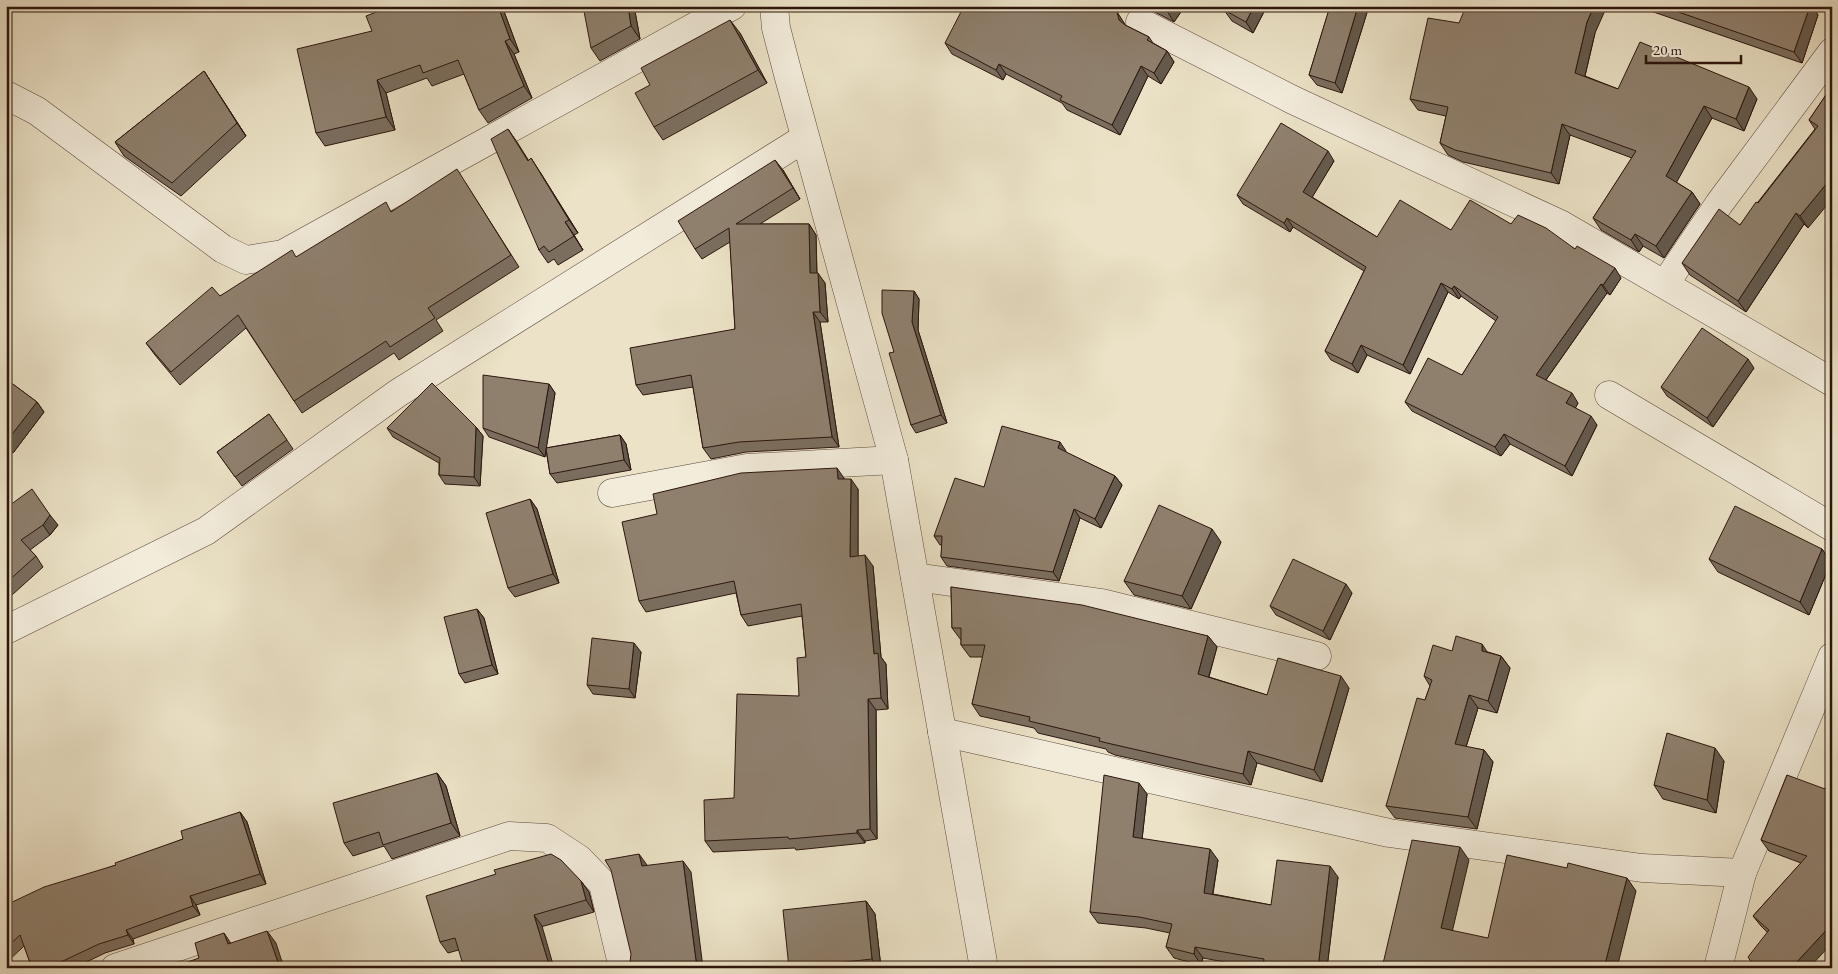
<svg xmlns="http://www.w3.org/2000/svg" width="1838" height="974" viewBox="0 0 1838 974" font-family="'EB Garamond',serif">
  <rect width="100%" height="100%" fill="#ebe2c7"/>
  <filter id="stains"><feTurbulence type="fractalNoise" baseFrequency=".004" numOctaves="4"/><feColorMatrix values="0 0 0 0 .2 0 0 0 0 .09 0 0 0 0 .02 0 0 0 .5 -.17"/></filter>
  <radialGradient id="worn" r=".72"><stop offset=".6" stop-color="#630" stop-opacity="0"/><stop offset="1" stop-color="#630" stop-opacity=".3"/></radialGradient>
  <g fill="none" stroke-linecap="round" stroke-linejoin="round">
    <defs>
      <g id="minor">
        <path d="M774,6L776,28L788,74L894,460L984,968"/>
        <path d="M1140,22L1293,100L1562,225L1832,382"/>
        <path d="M6,95L37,111L223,249L246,260L283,254L732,6"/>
        <path d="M1665,284L1719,204L1832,52"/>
        <path d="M1609,395L1832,527"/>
        <path d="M612,493L747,468L894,460"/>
        <path d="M915,577L1102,603L1317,656"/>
        <path d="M6,630L206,531L398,393L805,138"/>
        <path d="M942,732L1389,833L1642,868L1742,873"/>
        <path d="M115,968L509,836L547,838L579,859L603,884L623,968"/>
        <path d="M1718,968L1742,873L1832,657"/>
      </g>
    </defs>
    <use href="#minor" stroke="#5c493c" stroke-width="29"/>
    <use href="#minor" stroke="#f2ecdb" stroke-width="28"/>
  </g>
  <g fill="#7b6e5f" stroke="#2c160d">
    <path d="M392,6H502L519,52L514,54L532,98L488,123L479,110L464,74L432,86L427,78L386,93L395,130L325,146L316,133L372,31Z"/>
    <path d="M634,6L640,39L600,61L591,48Z"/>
    <path d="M1134,6H1185L1174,22L1147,8H1135Z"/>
    <path d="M1226,6H1267L1253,33L1232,21L1224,10Z"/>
    <path d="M1329,6H1369L1342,93L1317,85L1309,75L1330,7Z"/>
    <path d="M1636,6H1812L1818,15L1802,63Z"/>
    <path d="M1117,12L1124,23L1125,25L1149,37L1153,43L1167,51L1174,62L1161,84L1148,76L1120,135L1067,110L1062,103L1006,74L1003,80L952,54L945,43Z"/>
    <path d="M740,33L767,83L663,140L654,127Z"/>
    <path d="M1595,33L1585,76L1618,89L1757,99L1744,131L1712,118L1676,182L1692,192L1700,204L1664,258L1643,246L1639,252L1601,230L1593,218L1632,158L1570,135L1559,184L1463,162L1448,155L1440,143L1446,116L1418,110L1410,99Z"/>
    <path d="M204,71L246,136L181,196L124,156L115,142Z"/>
    <path d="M1832,86L1808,228L1804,224L1746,312L1690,275L1682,263L1740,225L1815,129L1809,120Z"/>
    <path d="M508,129L528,160L540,172L578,233L574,235L583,250L558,265L554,259L548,263L539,250Z"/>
    <path d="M1334,161L1312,197L1377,237L1511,224L1575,249L1621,278L1610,295L1607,293L1546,380L1578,403L1575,408L1597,425L1572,476L1510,444L1501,456L1412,411L1405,402L1462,375L1496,321L1461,296L1459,299L1448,292L1410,374L1367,355L1358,373L1331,360L1325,351L1364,271L1293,227L1290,232L1243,204L1237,195Z"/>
    <path d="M783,170L800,199L760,224H809L816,235L817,273L825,283L828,322H820L839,447L746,452L711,459L703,448L693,387L643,395L636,385L735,329L730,242L702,259L695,249Z"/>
    <path d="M465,182L519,267L436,320L443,331L399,360L394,353L302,413L246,328L180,385L155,355L146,343L220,296L297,257L392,211Z"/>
    <path d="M914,291L919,299L918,330L947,423L916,433L911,425L894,352Z"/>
    <path d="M1754,368L1713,427L1667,396L1661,387Z"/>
    <path d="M6,379L37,402L44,412L13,453L6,448Z"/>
    <path d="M549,384L555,393L546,448L620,435L626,444L631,470L557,483L550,474L546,450L545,457L489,437L483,428Z"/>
    <path d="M269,414L293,449L242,486L217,452Z"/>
    <path d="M476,427L483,436L480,486L445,484L439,475V463L393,437L387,428Z"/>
    <path d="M1066,451L1065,452L1115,476L1122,485L1101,528L1080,518L1059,581L947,566L941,557L942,545H940L934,536L984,487Z"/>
    <path d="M844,479L858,489V556L873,566L881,657L886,664L888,709L876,710L877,839L865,841V843L796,850L795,848L713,852L705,841L734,798L799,696L806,657L802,616L748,626L741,615L736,593L646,612L639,601Z"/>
    <path d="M530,499L537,509L559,583L515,597L508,588Z"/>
    <path d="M6,508L58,525L50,535L30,550L36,556L43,567L12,595L6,589Z"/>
    <path d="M1221,542L1191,609L1134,595L1124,581Z"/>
    <path d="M1822,549L1831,562L1809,615L1718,572L1709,559Z"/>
    <path d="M951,587L1208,636L1217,647L1209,677L1267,695L1349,688L1322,782L1257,763L1251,785L1115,755L1108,752L1106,749L1038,733L1034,728L980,716L972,704L983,657H970L961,645V640L952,628Z"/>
    <path d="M1352,593L1330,640L1276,615L1270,606Z"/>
    <path d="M477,609L484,618L498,674L465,683L459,674Z"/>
    <path d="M1452,651L1488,652L1501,656L1510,668L1497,713L1478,708L1466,747L1484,750L1493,762L1477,829L1395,818L1386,806L1430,686L1424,676Z"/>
    <path d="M641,652L635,698L593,694L587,685Z"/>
    <path d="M1724,761L1716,813L1663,799L1654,785Z"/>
    <path d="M437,773L446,786L460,836L392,859L384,846L353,856L344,843Z"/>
    <path d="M1787,775L1832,943L1767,932L1761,926L1753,916L1801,863L1769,851L1761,840Z"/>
    <path d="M1147,794L1142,839L1218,860L1213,894L1271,905L1338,877L1327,968H1257L1203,958L1201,965L1174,958L1166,947L1170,933L1146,928L1098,923L1090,912Z"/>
    <path d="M240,812L247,822L266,884L196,905L200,915L133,939L134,944L105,953L74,968H32L24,946L6,963V905L116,865L183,839Z"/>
    <path d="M581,881L589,892L594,912L448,953L440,942Z"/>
    <path d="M866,901L875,914L881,968H789Z"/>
  </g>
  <g fill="#645a4d" stroke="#2c160d">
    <path d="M498,6H502L519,52L510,39Z"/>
    <path d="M628,6H634L640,39L631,26Z"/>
    <path d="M1170,6H1185L1174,22L1167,11Z"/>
    <path d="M1254,6H1267L1253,33L1246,22Z"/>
    <path d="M1358,6H1369L1342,93L1335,83Z"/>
    <path d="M1594,6H1607L1595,33L1583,84L1575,73L1587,22Z"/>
    <path d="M1810,6H1812L1818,15L1802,63L1794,52Z"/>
    <path d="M1117,12L1124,23L1127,30L1119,20Z"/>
    <path d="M730,20L740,33L767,83L758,70Z"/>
    <path d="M505,41L514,54L532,98L524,86Z"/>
    <path d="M1167,51L1174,62L1161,84L1154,73Z"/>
    <path d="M999,64L1006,74L1003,80L996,70Z"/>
    <path d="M1141,66L1148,76L1120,135L1112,125Z"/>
    <path d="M204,71L213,85L246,136L237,123Z"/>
    <path d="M377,80L386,93L395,130L386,117Z"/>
    <path d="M1749,87L1757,99L1744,131L1736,119Z"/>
    <path d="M1704,106L1712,118L1674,187L1666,176Z"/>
    <path d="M1562,124L1570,135L1559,184L1551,173Z"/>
    <path d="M508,129L517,142L537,174L528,161Z"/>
    <path d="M1328,151L1334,161L1310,201L1303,192Z"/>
    <path d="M531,158L540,172L578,233L569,220Z"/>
    <path d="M775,160L783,170L800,199L793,188Z"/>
    <path d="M1832,177V199L1808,228L1800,216Z"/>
    <path d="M1692,192L1700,204L1664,258L1656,246Z"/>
    <path d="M1796,213L1804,224L1746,312L1738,301Z"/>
    <path d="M1287,218L1293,227L1290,232L1284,223Z"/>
    <path d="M565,222L574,235L583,250Z"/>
    <path d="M809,224L816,235L817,284L810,273Z"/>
    <path d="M1635,234L1643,246L1639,252L1631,240Z"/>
    <path d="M1615,268L1621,278L1610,295L1603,285Z"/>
    <path d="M818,273L825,283L828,322L820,312Z"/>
    <path d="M1441,283L1448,292L1410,374L1403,365Z"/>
    <path d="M1601,284L1607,293L1543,384L1536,375Z"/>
    <path d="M1454,286L1461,296L1459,299L1452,289Z"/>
    <path d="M914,291L919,299L918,330L947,423L941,415L912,322Z"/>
    <path d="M813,312L820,322L839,447L832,437Z"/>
    <path d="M1361,345L1367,355L1358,373L1352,364Z"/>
    <path d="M1748,359L1754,368L1713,427L1707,418Z"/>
    <path d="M549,384L555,393L545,457L538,448Z"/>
    <path d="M1572,393L1578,403L1573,413L1566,403Z"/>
    <path d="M37,402L44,412L13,453L6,444V442Z"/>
    <path d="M1591,416L1597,425L1572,476L1565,466Z"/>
    <path d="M476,427L483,436L480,486L474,477Z"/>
    <path d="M1504,434L1510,444L1501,456L1495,447Z"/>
    <path d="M620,435L626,444L631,470L624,460Z"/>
    <path d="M1060,442L1066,451L1064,457L1058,448Z"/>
    <path d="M837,468L844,478L846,489L838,479Z"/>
    <path d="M1115,476L1122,485L1101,528L1095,519Z"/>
    <path d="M851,479L858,489V567L850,557Z"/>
    <path d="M530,499L537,509L559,583L553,574Z"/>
    <path d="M1074,509L1080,518L1059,581L1053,572Z"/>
    <path d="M50,515L58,525L50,535L43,525Z"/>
    <path d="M1212,529L1221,542L1191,609L1182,596Z"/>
    <path d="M1822,549L1831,562L1809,615L1800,602Z"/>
    <path d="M865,555L873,566L881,657L886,664L888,709L881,698L874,654Z"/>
    <path d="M1346,584L1352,593L1330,640L1323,631Z"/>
    <path d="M477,609L484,618L498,674L492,665Z"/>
    <path d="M1208,636L1217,647L1206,686L1198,674Z"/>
    <path d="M634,643L641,652L635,698L629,689Z"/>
    <path d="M1482,644L1490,656L1482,651Z"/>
    <path d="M1501,656L1510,668L1497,713L1488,701Z"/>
    <path d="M1341,676L1349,688L1322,782L1314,770Z"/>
    <path d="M1469,695L1478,708L1463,757L1455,744Z"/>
    <path d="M868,699L876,710L877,839L870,829Z"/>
    <path d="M1715,748L1724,761L1716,813L1707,800Z"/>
    <path d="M1484,750L1493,762L1477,829L1468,817Z"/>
    <path d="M1248,751L1257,763L1251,785L1243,774Z"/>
    <path d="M437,773L446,786L460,836L451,823Z"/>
    <path d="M1139,783L1147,794L1141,849L1133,837Z"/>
    <path d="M240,812L247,822L266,884L260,874Z"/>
    <path d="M857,830L865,841V843L857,833Z"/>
    <path d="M1460,847L1469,860L1450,941L1441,928Z"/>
    <path d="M1210,849L1218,860L1211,904L1204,893Z"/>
    <path d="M639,854L647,865L649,877L642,866Z"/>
    <path d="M683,861L691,872L703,968H697Z"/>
    <path d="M1330,866L1338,877L1327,968H1318Z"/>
    <path d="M1627,878L1636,891L1617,968H1604Z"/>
    <path d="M581,881L589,892L594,912L586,900Z"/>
    <path d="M190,896L196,905L200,915L193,906Z"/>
    <path d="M866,901L875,914L881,968H878L872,959Z"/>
    <path d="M534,915L542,926L554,968H550Z"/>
    <path d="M1832,924V943L1809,968H1796L1794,965Z"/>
    <path d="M126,930L133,939L134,944L128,935Z"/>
    <path d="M267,931L276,943L284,968H280Z"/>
    <path d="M224,933L232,945L228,944Z"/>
    <path d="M1195,947L1203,958L1201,965L1194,954Z"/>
  </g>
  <g fill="#8f806e" stroke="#2c160d">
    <path d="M392,6H498L510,39L505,41L524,86L479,110L458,60L423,73L420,65L377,80L386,117L316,133L297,49L372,31L366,16Z"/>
    <path d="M583,6H628L631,26L591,48Z"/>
    <path d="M964,6H1105L1117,12L1119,20L1125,25L1149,37L1147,40L1167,51L1154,73L1141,66L1112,125L1060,100L1062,96L999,64L996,70L945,43Z"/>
    <path d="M1157,6H1170L1167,11Z"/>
    <path d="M1226,6H1254L1246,22L1224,10Z"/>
    <path d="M1330,6H1358L1335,83L1309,75Z"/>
    <path d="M1466,6H1594L1587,22L1575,73L1618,89L1640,42L1749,87L1736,119L1704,106L1666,176L1692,192L1656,246L1635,234L1631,240L1593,218L1636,151L1562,124L1551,173L1455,150L1440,143L1448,107L1410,99L1428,18L1459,23Z"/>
    <path d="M1661,6H1810L1794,52Z"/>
    <path d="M730,20L758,70L654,127L635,93L650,85L641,68Z"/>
    <path d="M204,71L237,123L172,183L115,142Z"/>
    <path d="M1832,86V177L1800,216L1796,213L1738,301L1682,263L1719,209L1740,225L1756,202L1758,203L1818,126L1809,120Z"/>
    <path d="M1281,123L1328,151L1303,192L1377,237L1400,200L1451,230L1470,200L1511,224L1518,215L1546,228L1575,249L1577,246L1615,268L1603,285L1601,284L1536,375L1572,393L1566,403L1591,416L1565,466L1504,434L1495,447L1405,402L1428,358L1462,375L1498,317L1454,286L1452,289L1441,283L1403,365L1361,345L1352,364L1325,351L1366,267L1287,218L1284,223L1237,195Z"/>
    <path d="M508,129L528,161L531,158L569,220L565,222L574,236L549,252L544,246L539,250L491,139Z"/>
    <path d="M775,160L793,188L736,224H809L810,273H818L820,312H813L832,437L739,442L703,448L691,375L636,385L630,348L735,329L729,228L695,249L678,221Z"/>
    <path d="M457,169L511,255L428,308L435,318L390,347L386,341L294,401L238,315L171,372L146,343L212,287L220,296L292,250L296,257L386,202L391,212Z"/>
    <path d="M882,290L914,291L912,322L941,415L911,425L889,353L894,352L882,313Z"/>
    <path d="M1702,328L1748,359L1707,418L1661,387Z"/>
    <path d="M483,375L549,384L538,448L483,428Z"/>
    <path d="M6,379L37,402L6,442Z"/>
    <path d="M432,383L476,427L474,477L439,475L440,458L387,428Z"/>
    <path d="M269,414L287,440L235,477L217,452Z"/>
    <path d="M1002,426L1060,442L1058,448L1115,476L1095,519L1074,509L1053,572L941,557L942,536H934L955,478L984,487Z"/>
    <path d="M620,435L624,460L550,474L546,448Z"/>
    <path d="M837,468L838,479H851L850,557L865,555L874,654L878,653L881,698L868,699L870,829L857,830V833L789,839L788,837L705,841L704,800L734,798L737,694L799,696L797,658L806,657L801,604L741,615L734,581L639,601L622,522L657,514L653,494L741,473Z"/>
    <path d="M32,489L50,515L43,525L21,540L36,556L6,583V508Z"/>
    <path d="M530,499L553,574L508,588L486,513Z"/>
    <path d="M1159,505L1212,529L1182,596L1124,581Z"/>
    <path d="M1735,506L1822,549L1800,602L1709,559Z"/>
    <path d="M1293,559L1346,584L1323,631L1270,606Z"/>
    <path d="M951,587L1082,605L1208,636L1198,674L1267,695L1278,658L1341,676L1314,770L1248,751L1243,774L1107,743L1099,741L1100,738L1029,721L1030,717L972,704L985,645H961V628H952Z"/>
    <path d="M477,609L492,665L459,674L444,617Z"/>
    <path d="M1456,636L1482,644V651L1501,656L1488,701L1469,695L1455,744L1484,750L1468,817L1386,806L1417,698L1425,700L1432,680L1424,676L1433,645L1452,651Z"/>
    <path d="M592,638L634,643L629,689L587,685Z"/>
    <path d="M1667,733L1715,748L1707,800L1654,785Z"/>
    <path d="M437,773L451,823L383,845L379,832L344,843L333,803Z"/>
    <path d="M1104,775L1139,783L1133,837L1210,849L1204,893L1271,905L1277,860L1330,866L1318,968H1263L1264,959L1195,947L1194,954L1166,947L1172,924L1139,917L1090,912Z"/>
    <path d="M1787,775L1825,789L1832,778V924L1794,965L1798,968H1755L1748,957L1769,930L1753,916L1807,856L1761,840Z"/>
    <path d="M240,812L260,874L190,896L193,906L126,930L128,935L99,944L48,968H32L20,935L6,948V905L44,887L116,865L115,863L183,839L181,831Z"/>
    <path d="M1412,840L1460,847L1441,928L1488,938L1507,855L1567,868L1568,863L1627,878L1604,968H1382Z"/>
    <path d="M551,854L561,860L581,881L586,900L534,915L550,968H464L455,938L440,942L426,896L496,874L494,870Z"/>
    <path d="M639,854L642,866L683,861L697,968H626L630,962L631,954L611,870L605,860Z"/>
    <path d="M866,901L872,959L789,968L783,910Z"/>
    <path d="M267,931L280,968H171L199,958L195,943L224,933L228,944Z"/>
  </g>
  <rect width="1838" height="974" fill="none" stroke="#ebe2c7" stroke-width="25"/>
  <rect x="8" y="8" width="1823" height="959" fill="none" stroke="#2c160d" stroke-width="2.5"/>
  <rect x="12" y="12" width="1813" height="949" fill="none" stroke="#2c160d"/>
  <path d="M1646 55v8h95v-8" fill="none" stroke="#2c160d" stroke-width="2.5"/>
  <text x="1653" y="55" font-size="15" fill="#2c160d" stroke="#f2ecdb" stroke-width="4" paint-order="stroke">20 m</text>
  <rect width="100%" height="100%" filter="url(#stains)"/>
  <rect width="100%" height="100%" fill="url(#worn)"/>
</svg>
